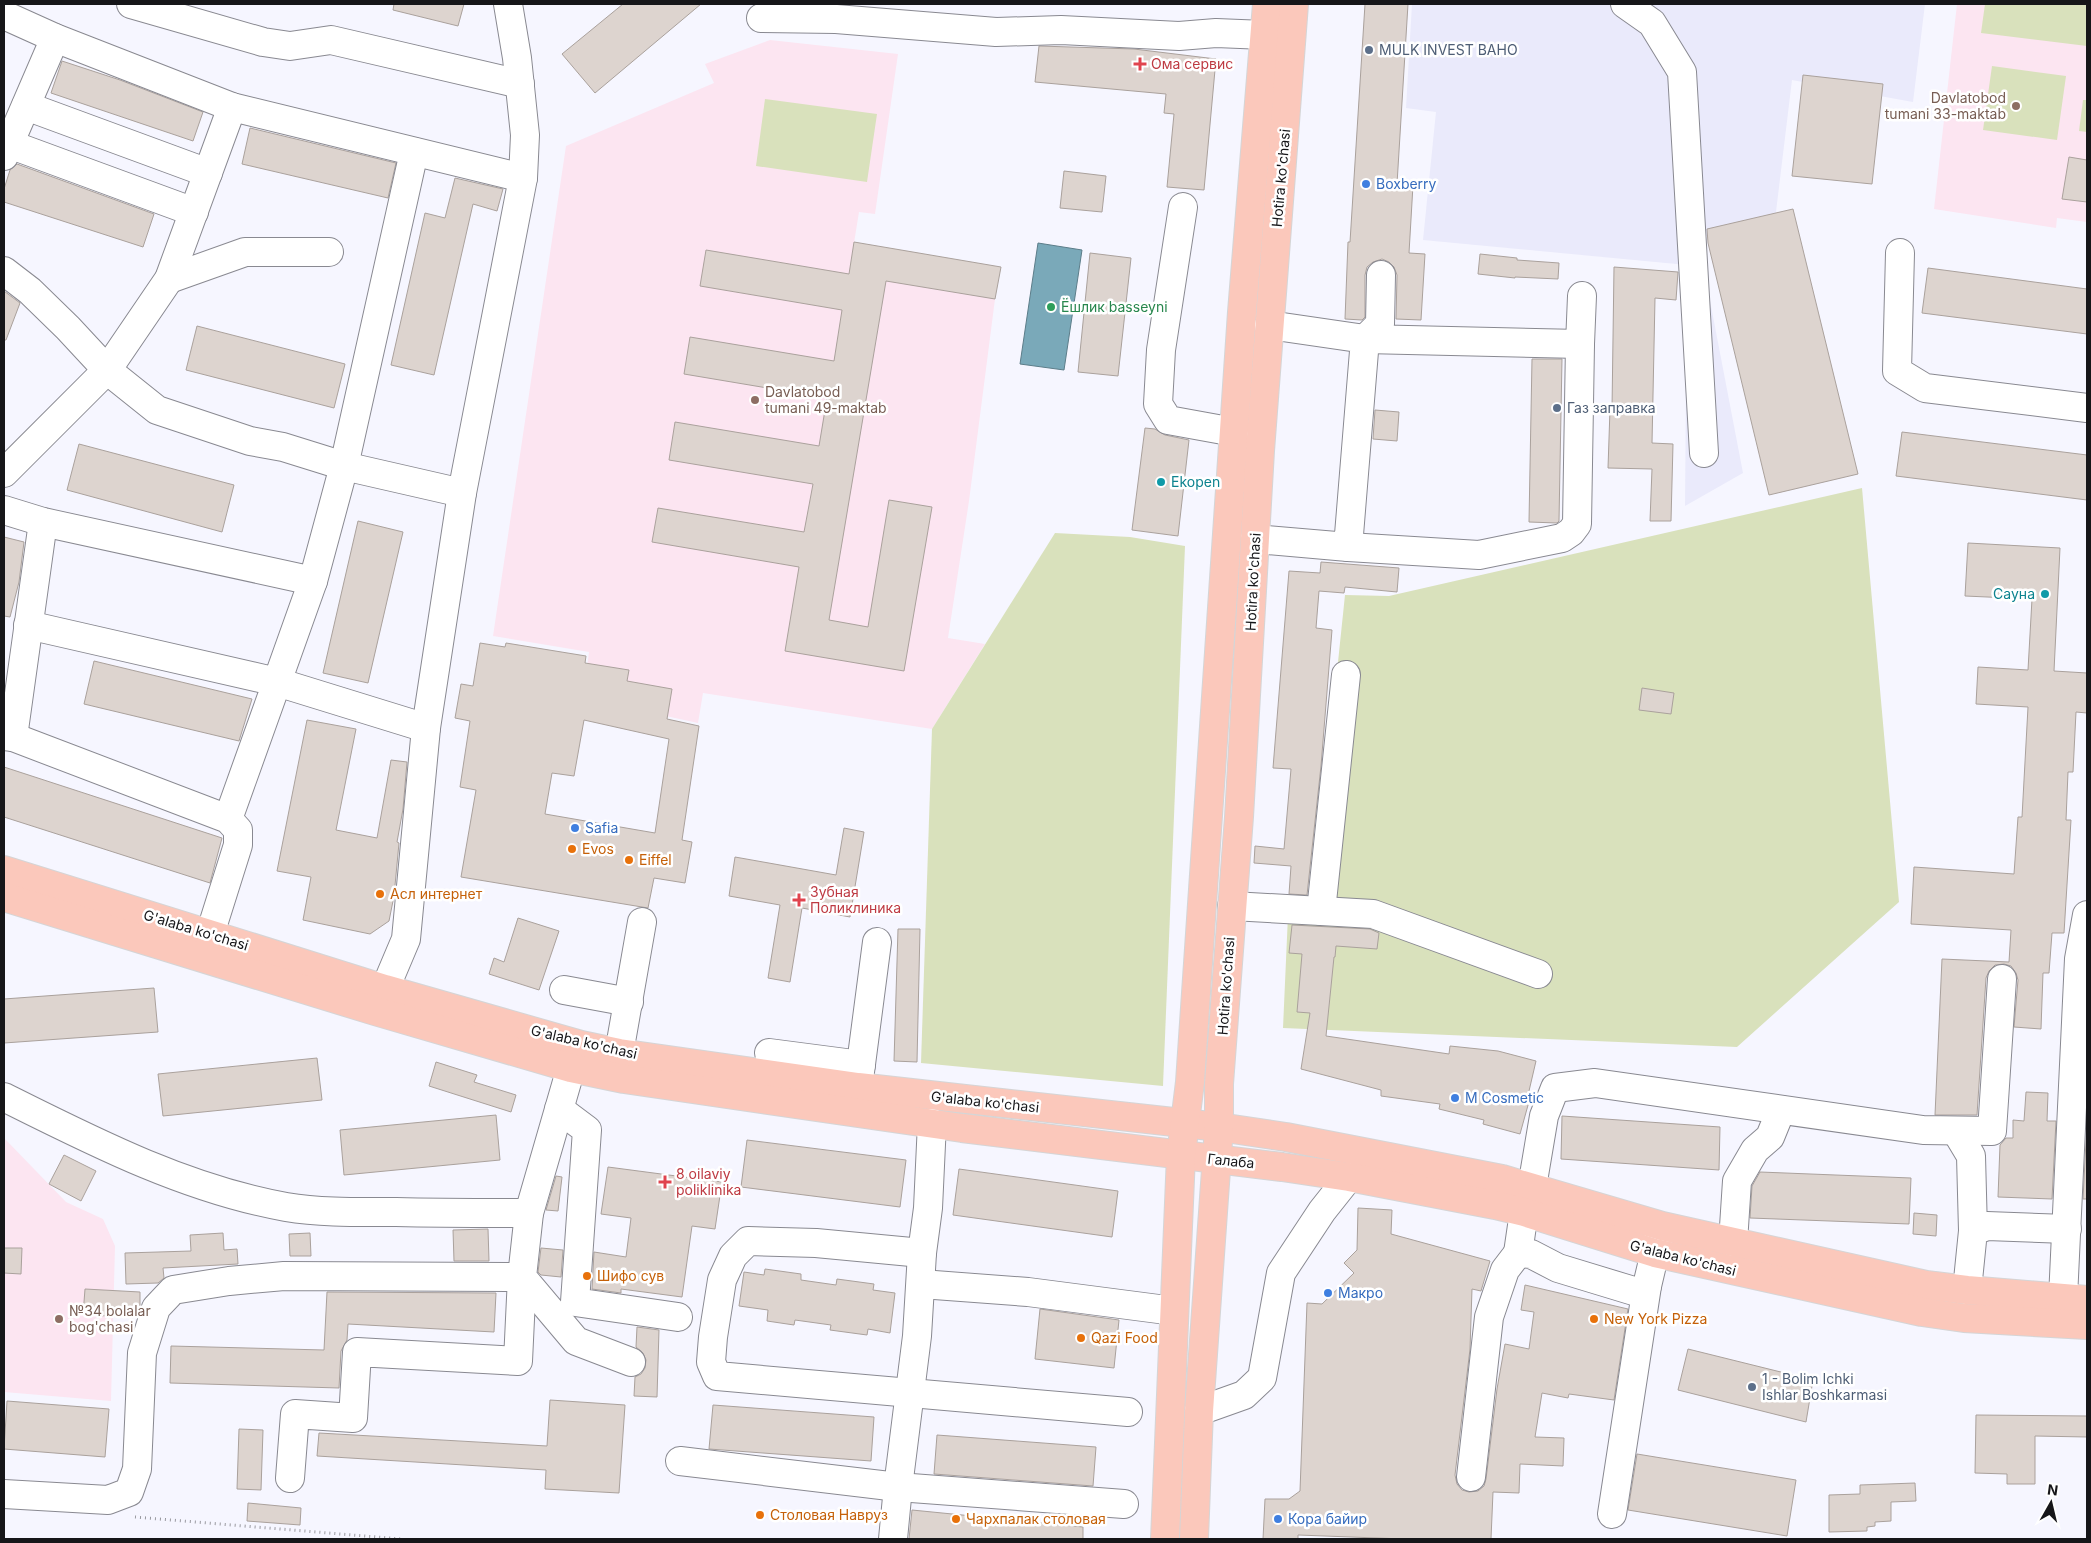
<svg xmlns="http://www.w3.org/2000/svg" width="2091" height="1543" viewBox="0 0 2091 1543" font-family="Inter,sans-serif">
  <rect width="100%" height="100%" fill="#f6f6ff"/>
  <path fill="#eaeafb" d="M1412,4H1925L1913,102L1792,80L1775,220L1698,238L1743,473L1685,506L1687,265L1423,240L1436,112L1406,108Z"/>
  <g fill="#fce5f1">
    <path d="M1957,4H2087V222L2057,218L2056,228L1934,209Z"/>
    <path d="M770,40L898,54L875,214L859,212L849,274L995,299L969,501L948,638L985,644L932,729L703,693L698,723L583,698L589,652L493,636L566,146L714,83L705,64Z"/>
    <path d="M4,1138L66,1202L103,1219L115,1246L111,1401L4,1392Z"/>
  </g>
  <g fill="#d9e1bc">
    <path d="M1985,4H2087V46L1981,33Z"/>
    <path d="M1992,66L2066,76L2057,140L1983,130Z"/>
    <path d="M765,99L877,114L867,182L756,166Z"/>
    <path d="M2083,100H2087V132L2079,131Z"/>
    <path d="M1862,488L1899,902L1737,1047L1283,1028L1288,915L1312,911L1345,595L1389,596Z"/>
    <path d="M1055,533L1130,537L1185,546L1163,1086L921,1063L932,729Z"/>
  </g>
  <path fill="#7aa9b9" stroke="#5c7d89" d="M1038,243L1082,250L1064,370L1020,364Z"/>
  <g fill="#ddd4cf" stroke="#aaa19c" fill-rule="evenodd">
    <path d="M394,4H464L458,26L393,10Z"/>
    <path d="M623,4H701L595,93L562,54Z"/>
    <path d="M1365,4H1408L1397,184L1413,185L1409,253L1425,254L1421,320L1396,319L1397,275L1394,267L1389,262L1382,259L1373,262L1367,267L1365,275V317L1362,320L1345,319L1348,242H1350Z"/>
    <path d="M1039,46L1134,49L1216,59L1204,190L1167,187L1174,114L1164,113L1166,94L1035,82Z"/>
    <path d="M62,61L120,80L203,112L193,141L51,93Z"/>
    <path d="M1803,75L1883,84L1872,184L1792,176Z"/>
    <path d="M250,128L396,163L388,198L242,164Z"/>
    <path d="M2069,157L2087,160V202L2062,199Z"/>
    <path d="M17,164L154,214L143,247L4,202V189L10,170Z"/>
    <path d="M1064,171L1106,176L1102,212L1060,208Z"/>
    <path d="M455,178L503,189L497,211L473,204L434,375L391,365L425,213L445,218Z"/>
    <path d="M1793,209L1858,474L1769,495L1708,243L1707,229Z"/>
    <path d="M854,242L1001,267L995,299L886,281L829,620L868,627L889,500L932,507L904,671L785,651L799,567L652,542L658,508L804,532L813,484L669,460L675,422L819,446L827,398L684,374L690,337L834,361L842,310L700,286L706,250L849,274Z"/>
    <path d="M1090,253L1131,258L1118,376L1078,372Z"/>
    <path d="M1480,254L1517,258V260L1559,263L1558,279L1515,277V278L1478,274Z"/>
    <path d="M1614,267L1678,272L1676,300L1655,298L1652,443L1673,444L1671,521H1650L1652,469L1608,468L1610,409H1612Z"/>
    <path d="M1928,268L2087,289V334L1922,313Z"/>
    <path d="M4,291L20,303L6,340H4Z"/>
    <path d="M197,326L345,364L334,408L186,370Z"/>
    <path d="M1532,359H1562L1559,521L1557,523L1529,522Z"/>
    <path d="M1375,410L1399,412L1397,441L1373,439Z"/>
    <path d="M1145,428L1155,429L1165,435L1189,440L1178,536L1132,530Z"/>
    <path d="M1902,432L2087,455V500L1896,476Z"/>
    <path d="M79,444L234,485L222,532L67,490Z"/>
    <path d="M358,521L403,532L368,683L323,673Z"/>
    <path d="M4,537L24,542L19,582L10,617L4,616Z"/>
    <path d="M1968,543L2060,548L2054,671L2087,673V713L2076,712L2073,772H2068L2066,820H2071L2064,933H2052L2049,973H2043L2041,1029L2014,1027L2018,980L2016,973L2011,966L2004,964L1995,965L1989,971L1986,978L1977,1115H1935L1942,959L2009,962L2011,930L1911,924L1914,867L2014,874L2018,817H2022L2028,707L1976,704L1978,667L2028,670L2032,599L1965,596Z"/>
    <path d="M1321,562L1399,568L1397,592L1345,587L1344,593L1319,591L1316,628L1332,630L1321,766L1307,895L1289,894L1291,866L1254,863L1255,846L1284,849L1291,769L1273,768L1289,571L1320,573Z"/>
    <path d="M480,643L505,647L506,643L586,656L585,663L629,670L627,681L672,689L667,719L699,726L682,840L692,842L685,883L654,878L648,908L461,877L476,790L460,787L470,721L455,718L461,684L473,686ZM584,720L669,739L655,833L545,814L552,773L574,776Z"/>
    <path d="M94,661L252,699L239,741L84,704Z"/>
    <path d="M1642,688L1674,693L1671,714L1639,710Z"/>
    <path d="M307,720L356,729L336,830L377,838L391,760L407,762L403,809L397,842L399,843L394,896L389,921L370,934L303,920L311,877L277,871Z"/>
    <path d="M4,767L222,838L210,883L4,817Z"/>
    <path d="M844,828L864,832L850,917L802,908L790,982L768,978L780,905L729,896L735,857L836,875Z"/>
    <path d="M518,918L559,931L539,990L489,974L494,958L504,962Z"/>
    <path d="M1292,925L1370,929L1379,933L1377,949L1336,946L1335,957H1334L1326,1036L1449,1054L1450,1046L1498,1051L1536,1061L1529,1091H1530V1098L1520,1134L1483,1124L1484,1120L1439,1109L1440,1104L1381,1096V1090L1301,1069L1310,1013L1297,1012L1302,954L1289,953Z"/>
    <path d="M898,929H920L917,1062L894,1061Z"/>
    <path d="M154,988L158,1032L4,1043V999Z"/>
    <path d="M317,1058L322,1100L163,1116L158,1074Z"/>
    <path d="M436,1062L477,1075L474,1082L516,1095L511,1112L429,1086Z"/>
    <path d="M2026,1092L2048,1093L2047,1121H2056L2052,1199L1998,1197L2000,1145L2006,1138H2013V1120L2024,1121Z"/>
    <path d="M496,1115L500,1160L344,1175L340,1130Z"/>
    <path d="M1562,1116L1720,1127L1719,1170L1561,1159Z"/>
    <path d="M2087,1122V1199H2083Z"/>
    <path d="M747,1140L906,1160L900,1207L741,1187Z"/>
    <path d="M64,1155L96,1171L81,1201L49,1184Z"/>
    <path d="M608,1167L722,1182L715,1229L692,1226L682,1297L621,1289V1293L592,1289L594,1252L626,1257L631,1218L601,1214Z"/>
    <path d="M959,1169L1118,1191L1112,1237L953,1215Z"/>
    <path d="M1760,1172L1911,1178L1909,1224L1750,1218L1752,1186Z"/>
    <path d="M556,1176L562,1177L558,1211L546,1210Z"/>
    <path d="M1358,1208L1392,1210L1391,1234L1490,1261L1481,1291L1472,1289L1470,1349L1455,1475L1457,1484L1462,1490L1469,1492L1478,1491L1484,1486L1486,1479L1497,1389L1505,1344L1529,1349L1534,1312L1521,1310L1525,1285L1628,1309L1614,1400L1569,1394L1568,1398L1542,1393L1535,1437L1564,1438L1563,1466L1520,1464L1519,1493L1493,1492L1491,1539H1404L1298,1535V1539H1263L1265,1499H1289L1300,1491L1307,1303L1322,1304L1354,1273L1344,1263L1357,1250Z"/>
    <path d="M1914,1213L1937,1215L1936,1236L1913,1234Z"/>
    <path d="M488,1229L489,1261H454L453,1230Z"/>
    <path d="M223,1233L224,1250L237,1249L238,1264L163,1268L164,1278L158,1283L126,1284L125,1253L191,1251L190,1235Z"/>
    <path d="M310,1233L311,1256H290L289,1234Z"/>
    <path d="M4,1248H22L21,1274L4,1273Z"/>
    <path d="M541,1248L563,1250L561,1277L541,1275L538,1272Z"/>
    <path d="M765,1269L801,1274V1280L836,1285L837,1279L874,1284L873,1290L895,1293L890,1333L868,1329L867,1335L830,1330L831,1325L795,1320L794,1325L767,1321L768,1310L739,1306L744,1272L764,1275Z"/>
    <path d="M85,1289L140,1292V1306L137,1317L83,1315Z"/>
    <path d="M327,1292L496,1293L494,1332L348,1324L347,1340L341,1351L339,1388L170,1383L171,1346L324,1350Z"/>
    <path d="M1040,1309L1119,1320L1114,1368L1035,1359Z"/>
    <path d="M637,1327L659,1330L657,1397L634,1396L635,1377L641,1374L645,1368L646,1360L643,1353L636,1347Z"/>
    <path d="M1688,1349L1813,1380L1806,1422L1678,1390Z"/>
    <path d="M550,1400L625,1405L619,1493L545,1489L546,1470L317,1456L319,1433L547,1446Z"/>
    <path d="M7,1401L109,1409L105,1457L4,1449Z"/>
    <path d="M713,1405L874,1417L871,1461L709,1449Z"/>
    <path d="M1976,1415L2087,1416V1437L2035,1436V1484H2007V1474L1975,1473Z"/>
    <path d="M239,1429L263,1430L261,1490L237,1489Z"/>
    <path d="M937,1435L1096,1447L1093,1486L934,1474Z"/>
    <path d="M1637,1454L1796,1480L1787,1536L1628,1510Z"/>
    <path d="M1915,1483L1916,1501L1891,1502V1521L1875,1522V1526L1867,1527V1531L1829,1532V1495L1860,1494V1485Z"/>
    <path d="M248,1503L301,1508L300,1525L247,1521Z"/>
    <path d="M912,1510L1083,1527V1539H909Z"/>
  </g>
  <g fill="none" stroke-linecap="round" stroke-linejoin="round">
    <defs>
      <g id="minor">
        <path d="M131,4L263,42L290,46L331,40L520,84"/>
        <path d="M1625,4L1652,23L1682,72L1704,453"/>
        <path d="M4,15L55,38L232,107L523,178"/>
        <path d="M761,18L836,19L996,32L1061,30L1179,36L1216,33L1265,35"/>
        <path d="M26,106L208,173"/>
        <path d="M9,144L194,212"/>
        <path d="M414,152L344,466L313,581L277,682L426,728"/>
        <path d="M4,156L55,38"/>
        <path d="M1183,207L1161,350L1158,404L1168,420L1234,432"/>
        <path d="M1900,253L1897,371L1925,388L2087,408"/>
        <path d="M4,271L30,291L68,328L107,370L157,410L250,441L283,447L344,466L462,493"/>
        <path d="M1381,275L1380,324L1365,339L1580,344L1582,296"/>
        <path d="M169,279L245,252H329"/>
        <path d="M4,473L107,370L169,279L232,107"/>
        <path d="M4,510L43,522L313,581"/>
        <path d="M1255,539L1348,547L1365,339L1269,325"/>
        <path d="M1348,547L1479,555L1562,538L1571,532L1577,524L1580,344"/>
        <path d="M28,625L277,682L228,819"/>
        <path d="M4,736L13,737L43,522"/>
        <path d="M13,737L228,819L238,830V845L210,934"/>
        <path d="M1232,906L1321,911L1346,675"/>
        <path d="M1321,911L1373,914L1538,974"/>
        <path d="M564,990L629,1002"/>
        <path d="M376,1010L406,939L426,728L462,493L523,178L525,135L517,58L508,4"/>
        <path d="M619,1053L642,922"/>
        <path d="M769,1053L861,1065"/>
        <path d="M571,1068L529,1213L522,1277L576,1341L631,1362"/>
        <path d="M858,1087L877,942"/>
        <path d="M4,1097C94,1142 186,1189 286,1207C322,1213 359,1212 396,1212C440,1213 484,1213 529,1213"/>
        <path d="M559,1109L587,1130L575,1302L678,1317"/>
        <path d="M1956,1131L1971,1156L1973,1231"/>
        <path d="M1532,1187L1544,1116L1555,1088L1595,1083L1923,1130L1992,1131L2002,979"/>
        <path d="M1524,1212L1518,1253L1531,1254L1558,1268L1637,1292L1647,1286L1660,1231"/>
        <path d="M1733,1242L1737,1181L1755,1150L1770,1137L1781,1110"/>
        <path d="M922,1253L816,1243L748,1241L733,1256L722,1280L713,1337L711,1362L717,1376L1128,1412"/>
        <path d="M921,1284L1028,1292L1174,1311"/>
        <path d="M1967,1290L1973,1231L1987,1226L2067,1229"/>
        <path d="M2063,1298L2079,959L2087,915"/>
        <path d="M1199,1411L1244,1395L1262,1378L1281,1273L1322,1211L1349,1177"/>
        <path d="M680,1461L898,1487L1124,1504"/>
        <path d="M1471,1477L1489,1317L1505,1270L1518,1253"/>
        <path d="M4,1494L108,1500L129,1492L137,1469L142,1353L156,1308L173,1290L229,1281L284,1276L522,1277L518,1361L357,1352L353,1418L295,1414L290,1478"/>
        <path d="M1612,1514L1647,1286"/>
        <path d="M893,1539L898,1487L917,1336L922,1253L928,1208L932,1123"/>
      </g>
      <g id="major">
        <path d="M4,870L385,989L581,1045L619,1053L858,1087L1219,1127L1286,1137L1502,1179L1662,1226L1926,1285L1967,1290L2087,1300"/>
        <path d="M4,897L375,1011L571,1068L624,1079L962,1128L1282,1167L1349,1177L1495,1205L1524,1212L1655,1253L1922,1312L1964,1318L2087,1325"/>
        <path d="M1165,1539L1181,1155L1190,1082L1242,312L1267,4"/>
        <path d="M1194,1539L1199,1411L1219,1127V1084L1239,817L1260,451L1294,4"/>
      </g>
    </defs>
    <use href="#minor" stroke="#898991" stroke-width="30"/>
    <use href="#major" stroke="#d5d5d6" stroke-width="30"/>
    <path stroke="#98989e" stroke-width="3" stroke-dasharray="1 4" stroke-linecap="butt" d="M135,1517L401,1539"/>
    <use href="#minor" stroke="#fff" stroke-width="28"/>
    <use href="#major" stroke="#fbc8bb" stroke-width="28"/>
  </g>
  <g fill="#5c6f8a" stroke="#fff" stroke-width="2">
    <circle cx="1369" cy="50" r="5"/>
    <circle cx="1557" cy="408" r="5"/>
    <circle cx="1752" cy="1387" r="5"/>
  </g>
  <g fill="#e0444e" stroke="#fff" stroke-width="2">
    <path d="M1137.5 56.5h5v5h5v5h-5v5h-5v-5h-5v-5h5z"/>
    <path d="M796.5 892.5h5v5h5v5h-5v5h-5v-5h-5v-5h5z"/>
    <path d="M662.5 1174.5h5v5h5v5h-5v5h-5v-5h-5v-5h5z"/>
  </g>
  <g fill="#8d6e63" stroke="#fff" stroke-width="2">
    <circle cx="2016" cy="106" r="5"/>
    <circle cx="755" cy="400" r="5"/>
    <circle cx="59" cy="1319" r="5"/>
  </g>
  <g fill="#3f7fe0" stroke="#fff" stroke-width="2">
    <circle cx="1366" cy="184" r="5"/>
    <circle cx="575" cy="828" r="5"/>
    <circle cx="1455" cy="1098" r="5"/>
    <circle cx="1328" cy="1293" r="5"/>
    <circle cx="1278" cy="1519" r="5"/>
  </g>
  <circle fill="#2e9e5b" stroke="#fff" stroke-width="2" cx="1051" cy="307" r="5"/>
  <g fill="#0f9aa8" stroke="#fff" stroke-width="2">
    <circle cx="1161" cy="482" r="5"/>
    <circle cx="2045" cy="594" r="5"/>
  </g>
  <g fill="#e8710a" stroke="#fff" stroke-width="2">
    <circle cx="572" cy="849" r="5"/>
    <circle cx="629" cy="860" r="5"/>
    <circle cx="380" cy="894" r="5"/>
    <circle cx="587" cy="1276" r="5"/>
    <circle cx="1594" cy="1319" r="5"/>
    <circle cx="1081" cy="1338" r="5"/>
    <circle cx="760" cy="1515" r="5"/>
    <circle cx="956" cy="1519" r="5"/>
  </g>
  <g text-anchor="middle" stroke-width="5" stroke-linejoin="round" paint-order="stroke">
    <g font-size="14" fill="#4e5e75" stroke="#fff" text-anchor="start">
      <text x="1379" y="55">MULK INVEST BAHO</text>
      <text x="1567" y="413">Газ заправка</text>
      <text x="1762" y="1384">1 - Bolim Ichki<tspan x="1762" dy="16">Ishlar Boshkarmasi</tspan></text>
    </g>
    <g font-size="14" fill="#be3a42" stroke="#fff" text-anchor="start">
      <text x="1151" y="69">Ома сервис</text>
      <text x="810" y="897">Зубная<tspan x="810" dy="16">Поликлиника</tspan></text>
      <text x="676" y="1179">8 oilaviy<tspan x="676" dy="16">poliklinika</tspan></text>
    </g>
    <g font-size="14" fill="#785e54" stroke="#fff" text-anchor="start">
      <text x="2006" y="103" text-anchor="end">Davlatobod<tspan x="2006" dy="16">tumani 33-maktab</tspan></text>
      <text x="765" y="397">Davlatobod<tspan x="765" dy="16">tumani 49-maktab</tspan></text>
      <text x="69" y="1316">№34 bolalar<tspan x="69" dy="16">bog'chasi</tspan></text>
    </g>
    <g font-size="14" fill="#161619" stroke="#fff">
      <text transform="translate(1281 178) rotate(-85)" y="5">Hotira ko'chasi</text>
      <text transform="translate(1253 582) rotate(-87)" y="5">Hotira ko'chasi</text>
      <text transform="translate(196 930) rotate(17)" y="5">G'alaba ko'chasi</text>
      <text transform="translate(1226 986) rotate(-86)" y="5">Hotira ko'chasi</text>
      <text transform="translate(584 1042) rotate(13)" y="5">G'alaba ko'chasi</text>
      <text transform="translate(985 1102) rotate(6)" y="5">G'alaba ko'chasi</text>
      <text transform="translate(1231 1161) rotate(6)" y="5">Галаба</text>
      <text transform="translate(1683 1258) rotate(14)" y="5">G'alaba ko'chasi</text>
    </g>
    <g font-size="14" fill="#366cbe" stroke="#fff" text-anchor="start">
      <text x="1376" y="189">Boxberry</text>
      <text x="585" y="833">Safia</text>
      <text x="1465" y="1103">M Cosmetic</text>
      <text x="1338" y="1298">Макро</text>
      <text x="1288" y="1524">Кора байир</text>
    </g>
    <g font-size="14" fill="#27864d" stroke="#fff" text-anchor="start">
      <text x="1061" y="312">Ёшлик basseyni</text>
    </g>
    <g font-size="14" fill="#0d838f" stroke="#fff" text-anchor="start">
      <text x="1171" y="487">Ekopen</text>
      <text x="2035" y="599" text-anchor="end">Сауна</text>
    </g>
    <g font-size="14" fill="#c56008" stroke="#fff" text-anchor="start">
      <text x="582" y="854">Evos</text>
      <text x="639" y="865">Eiffel</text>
      <text x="390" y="899">Асл интернет</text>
      <text x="597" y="1281">Шифо сув</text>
      <text x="1604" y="1324">New York Pizza</text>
      <text x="1091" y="1343">Qazi Food</text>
      <text x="770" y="1520">Столовая Навруз</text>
      <text x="966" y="1524">Чархпалак столовая</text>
    </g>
  </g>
  <rect width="2091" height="1543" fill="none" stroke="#161619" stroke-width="10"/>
  <g transform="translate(2051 1503) rotate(8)" stroke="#ffffff" stroke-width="4" paint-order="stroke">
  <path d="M0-4L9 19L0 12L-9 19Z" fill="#161619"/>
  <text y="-8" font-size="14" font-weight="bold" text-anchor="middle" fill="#161619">N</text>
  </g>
</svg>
